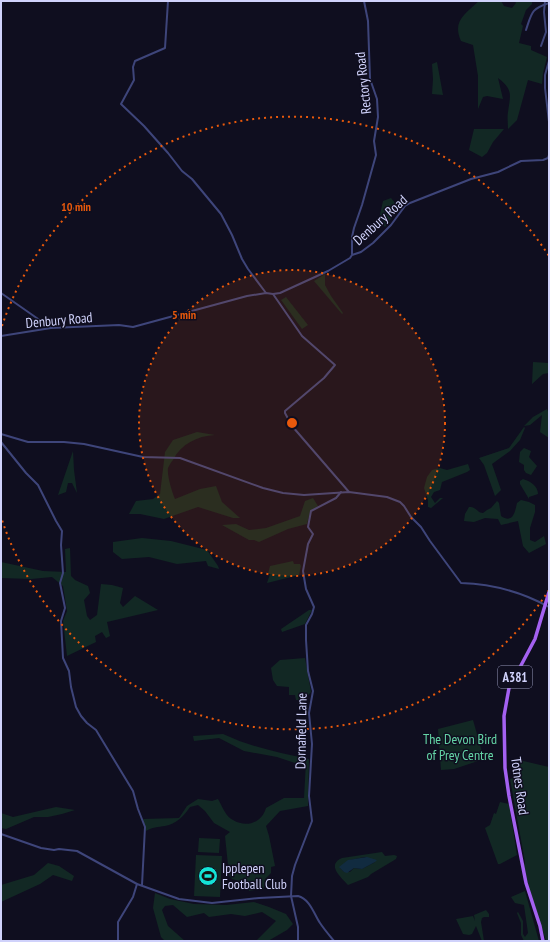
<svg xmlns="http://www.w3.org/2000/svg" width="550" height="942" font-family="'PT Sans Narrow',sans-serif">
<style>
.green{fill:#122824;fill-rule:evenodd}
.water{fill:#112b40}
.lines{fill:none;stroke-linecap:round;stroke-linejoin:round}
.street{stroke:#3e457a;stroke-width:2}
.primary{stroke:#a461f1;stroke-width:3.5}
.ring{fill:none;stroke:#e8590c;stroke-width:2;stroke-dasharray:2 4}
.labels{text-anchor:middle;stroke-width:3;stroke-linejoin:round;paint-order:stroke}
.shield{fill:#0f0e1f;stroke:#9697b9;stroke-width:1}
.shield-label{font-size:13px;font-weight:bold;fill:#d0d2fb}
.street-label{font-size:14px;fill:#d0d2fb;stroke:#0f0e1f}
.park-label{font-size:14px;fill:#64d4a6;stroke:#0f0e1f}
.poi-label{font-size:14px;fill:#d0d2fb;stroke:#0f0e1f;text-anchor:start}
.centre{fill:#e8590c;stroke:#0f0e1f;stroke-width:2}
.ring-label{font-size:12px;text-anchor:middle;font-weight:bold;fill:#e8590c;stroke:#0f0e1f;stroke-width:3;stroke-linejoin:round;paint-order:stroke}
</style>
<rect width="100%" height="100%" fill="#0f0e1f"/>
<g class="green">
<path d="M479,1H501L504,6L512,8L516,3L515,1H532V4L526,10L521,24L523,26L519,43L531,46V50L547,57L543,73L542,84L528,80L517,120L508,129C508,123 507,118 508,112C510,96 514,90 498,78L503,99L487,96L483,97L478,109V76L473,45L461,41C452,21 465,14 479,1Z"/>
<polygon points="437,62 443,95 432,94 433,79 432,64"/>
<polygon points="474,129 504,129 493,142 487,153 482,157 469,150"/>
<polygon points="391,198 395,203 402,201 402,204 385,227 379,219 383,201"/>
<polygon points="325,274 325,285 331,296 343,313 342,314 314,281"/>
<polygon points="286,297 308,325 302,329 281,300"/>
<polygon points="533,362 549,363 549,373 543,374 532,384"/>
<polygon points="547,409 549,414 549,438 540,432 542,415 530,425 524,426 533,417"/>
<polygon points="524,427 525,428 520,440 510,451 492,464 501,490 495,496 484,465 479,458 509,448"/>
<path d="M197,432L215,435C197,436 181,444 173,460C171,462 169,466 168,468C167,476 172,492 175,499L200,489L216,486L222,502L240,518H233L198,507L164,519L140,514H129L136,501L153,499L160,494L165,452L173,440Z"/>
<polygon points="524,448 531,451 529,457 537,466 531,475 526,473 524,470 524,465 519,462 520,452"/>
<polygon points="73,451 74,470 77,493 72,483 68,483 66,492 58,495"/>
<polygon points="468,464 470,470 467,472 442,482 440,490 434,492 431,497 435,503 440,498 443,498 431,508 428,507 428,500 424,488 427,477 432,470 440,468 447,470"/>
<path d="M523,479C530,481 538,486 538,494L529,497V499L520,484V481Z"/>
<polygon points="313,498 318,506 310,512 307,524 288,529 259,542 254,540 249,540 222,525 236,524 249,530 266,528 300,516 305,501"/>
<path d="M521,500L529,502L535,505V512L530,528V540L535,542L544,536L546,544L529,553L523,546L518,521L501,525L498,519L485,518L474,522L464,521L465,514L469,507C476,506 477,513 483,513L487,510L491,508L497,501L499,503L501,516C513,524 515,512 517,503Z"/>
<polygon points="142,538 171,541 207,550 218,566 219,569 208,566 206,561 177,564 149,557 122,559 113,552 113,542"/>
<polygon points="70,548 71,576 75,580 88,586 90,593 84,600 87,616 90,620 97,615 101,584 112,585 123,588 120,603 123,607 135,596 158,610 107,622 110,636 106,638 102,632 95,636 96,642 67,656 63,621 67,611 63,586 52,577 31,579 1,578 1,562 43,571 66,572 65,549"/>
<polygon points="293,561 294,564 300,564 301,566 299,575 267,583 270,574 268,574 270,566"/>
<polygon points="309,610 312,610 305,624 282,632 281,629"/>
<polygon points="305,658 311,692 304,700 296,700 295,695 289,695 289,687 277,686 273,680 271,668 280,660"/>
<polygon points="473,720 484,759 454,769 441,770 438,729"/>
<path d="M223,734C251,747 279,753 309,759L308,806L280,811L266,826L269,836L275,866L271,867V873L265,879L264,889L249,891L247,883L232,879L229,875L225,836L230,832L214,823L205,811L198,805L190,807C184,816 176,824 165,826C158,827 152,827 146,831L143,819L179,818L187,806L198,799L212,801L218,799C222,806 226,817 233,820C246,828 262,823 266,808L284,798H304L306,762L295,763L277,757L244,751L219,738L194,741L193,736Z"/>
<polygon points="519,760 549,767 549,941 546,941 528,884 524,865 525,862 510,779 517,777"/>
<polygon points="500,802 509,804 517,855 500,864 498,864 485,828 490,825 494,813 496,814"/>
<polygon points="56,807 75,810 62,814 48,817 34,817 6,829 1,828 1,813 13,817"/>
<polygon points="199,838 220,839 219,853 198,852"/>
<path d="M382,852L385,856L394,855L397,856L396,859L371,874L368,877L348,885C341,877 326,865 342,858ZM365,857L375,862L362,869L354,868L350,872H344L340,868L350,860Z"/>
<polygon points="196,855 222,856 220,897 194,896"/>
<polygon points="48,863 59,866 74,876 72,881 53,875 40,884 1,902 1,885 34,875"/>
<polygon points="525,891 539,941 524,941 521,935 521,923 517,913 518,912 523,921 523,934 525,937 528,933 524,905 515,903 511,897"/>
<polygon points="155,893 170,899 194,904 226,905 254,902 269,907 286,914 293,924 287,930 268,941 256,941 276,921 262,912 245,916 231,914 209,917 204,913 187,917 173,905 165,906 162,910 168,926 185,941 165,941 161,937 153,908"/>
<polygon points="486,910 489,914 489,917 484,917 482,918 481,922 484,941 482,941 476,926 472,934 469,935 463,934 456,919 473,916 475,921 474,915"/>
</g>
<polygon class="water" points="367,857 377,860 375,862 362,869 354,868 347,873 344,872 339,867 348,860"/>
<g class="lines">
<g class="street">
<polyline points="168,1 165,48 135,61 133,67 134,80 121,104 144,126 168,153 182,171 192,179 221,214 232,235 242,259 248,269 266,293"/>
<path d="M526,30C532,12 531,9 549,3"/>
<polyline points="541,46 546,32 544,12 545,1"/>
<polyline points="549,61 545,75 545,88 549,122"/>
<polyline points="352,254 352,237 354,228 362,205 376,155 374,141 378,117 377,99 370,79 368,21 364,1"/>
<polyline points="1,293 51,328"/>
<polyline points="273,294 302,336 335,365 324,378 285,411 285,413 292,426 349,492"/>
<polyline points="1,336 51,328 119,325 133,327 247,296 266,293 273,294 280,293 328,271 350,258 352,255 361,252 373,243 391,225 405,206 410,203 471,179 498,172 521,161 543,160 548,158 549,155"/>
<path d="M1,434L28,442H64L84,444L143,457L180,458L263,488L283,493L304,495L349,492L387,497L400,502L404,506L411,517L421,527L430,541L461,583C492,584 522,592 549,607"/>
<polyline points="1,442 26,473 38,485 56,521 62,531 61,545 63,573 60,583 65,608 61,621 63,658 69,671 71,687 76,707 81,716 87,723 96,730 133,791 138,809 145,827 142,885"/>
<path d="M1,834L41,848L54,850L59,849L77,851L137,884L179,899L212,903L259,898L298,896C310,899 314,914 320,923C324,929 329,935 334,941"/>
<polyline points="118,941 118,922 133,897 137,884"/>
<polyline points="298,941 298,927 291,896 292,876 295,865 312,821 309,796 312,744 309,713 313,691 308,671 306,640 306,625 312,614 314,607 306,589 303,571 308,544 313,534 308,527 311,511 336,498 341,492"/>
</g>
<polyline class="primary" points="543,941 540,926 526,883 509,796 505,768 504,716 509,688 535,639 549,592"/>
</g>
<circle cx="292" cy="423" r="153" fill="#e8590c" fill-opacity=".12"/>
<g class="ring">
<circle cx="292" cy="423" r="153"/>
<path d="M549 590A306 306 0 0 1 2 520M2 326A306 306 0 0 1 549 256"/>
</g>
<defs>
<g id="stadium-disc" transform="scale(1)"><circle r="9.5" fill="#14e3d6" stroke="#0f0e1f"/><path d="M0-5a6.5 5 0 1 0 0 10a6.5 5 0 1 0 0-10ZM-3.5-1.8h7v3.6h-7Z" fill="#111"/></g>
</defs>
<g fill-rule="evenodd">
<use href="#stadium-disc" x="208" y="876"/>
</g>
<g class="labels">
<rect class="shield" x="498" y="666" width="34" height="22" rx="3"/>
<g class="shield-label">
<text x="515" y="682">A381</text>
</g>
<g class="street-label">
<text transform="translate(363 83) rotate(-96)" y="5">Rectory Road</text>
<text transform="translate(380 220) rotate(-42)" y="5">Denbury Road</text>
<text transform="translate(59 320) rotate(-5)" y="5">Denbury Road</text>
<text transform="translate(301 731) rotate(-89)" y="5">Dornafield Lane</text>
<text transform="translate(520 786) rotate(82)" y="5">Totnes Road</text>
</g>
<g class="park-label">
<text x="460" y="744">The Devon Bird<tspan x="460" dy="16">of Prey Centre</tspan></text>
</g>
<g class="poi-label">
<text x="222" y="873">Ipplepen<tspan x="222" dy="16">Football Club</tspan></text>
</g>
</g>
<circle cx="292" cy="423" r="6" class="centre"/>
<g class="ring-label">
<text x="76" y="211">10 min</text>
<text x="184" y="319">5 min</text>
</g>
<rect width="550" height="942" fill="none" stroke="#d0d2fb" stroke-width="4"/>
</svg>
